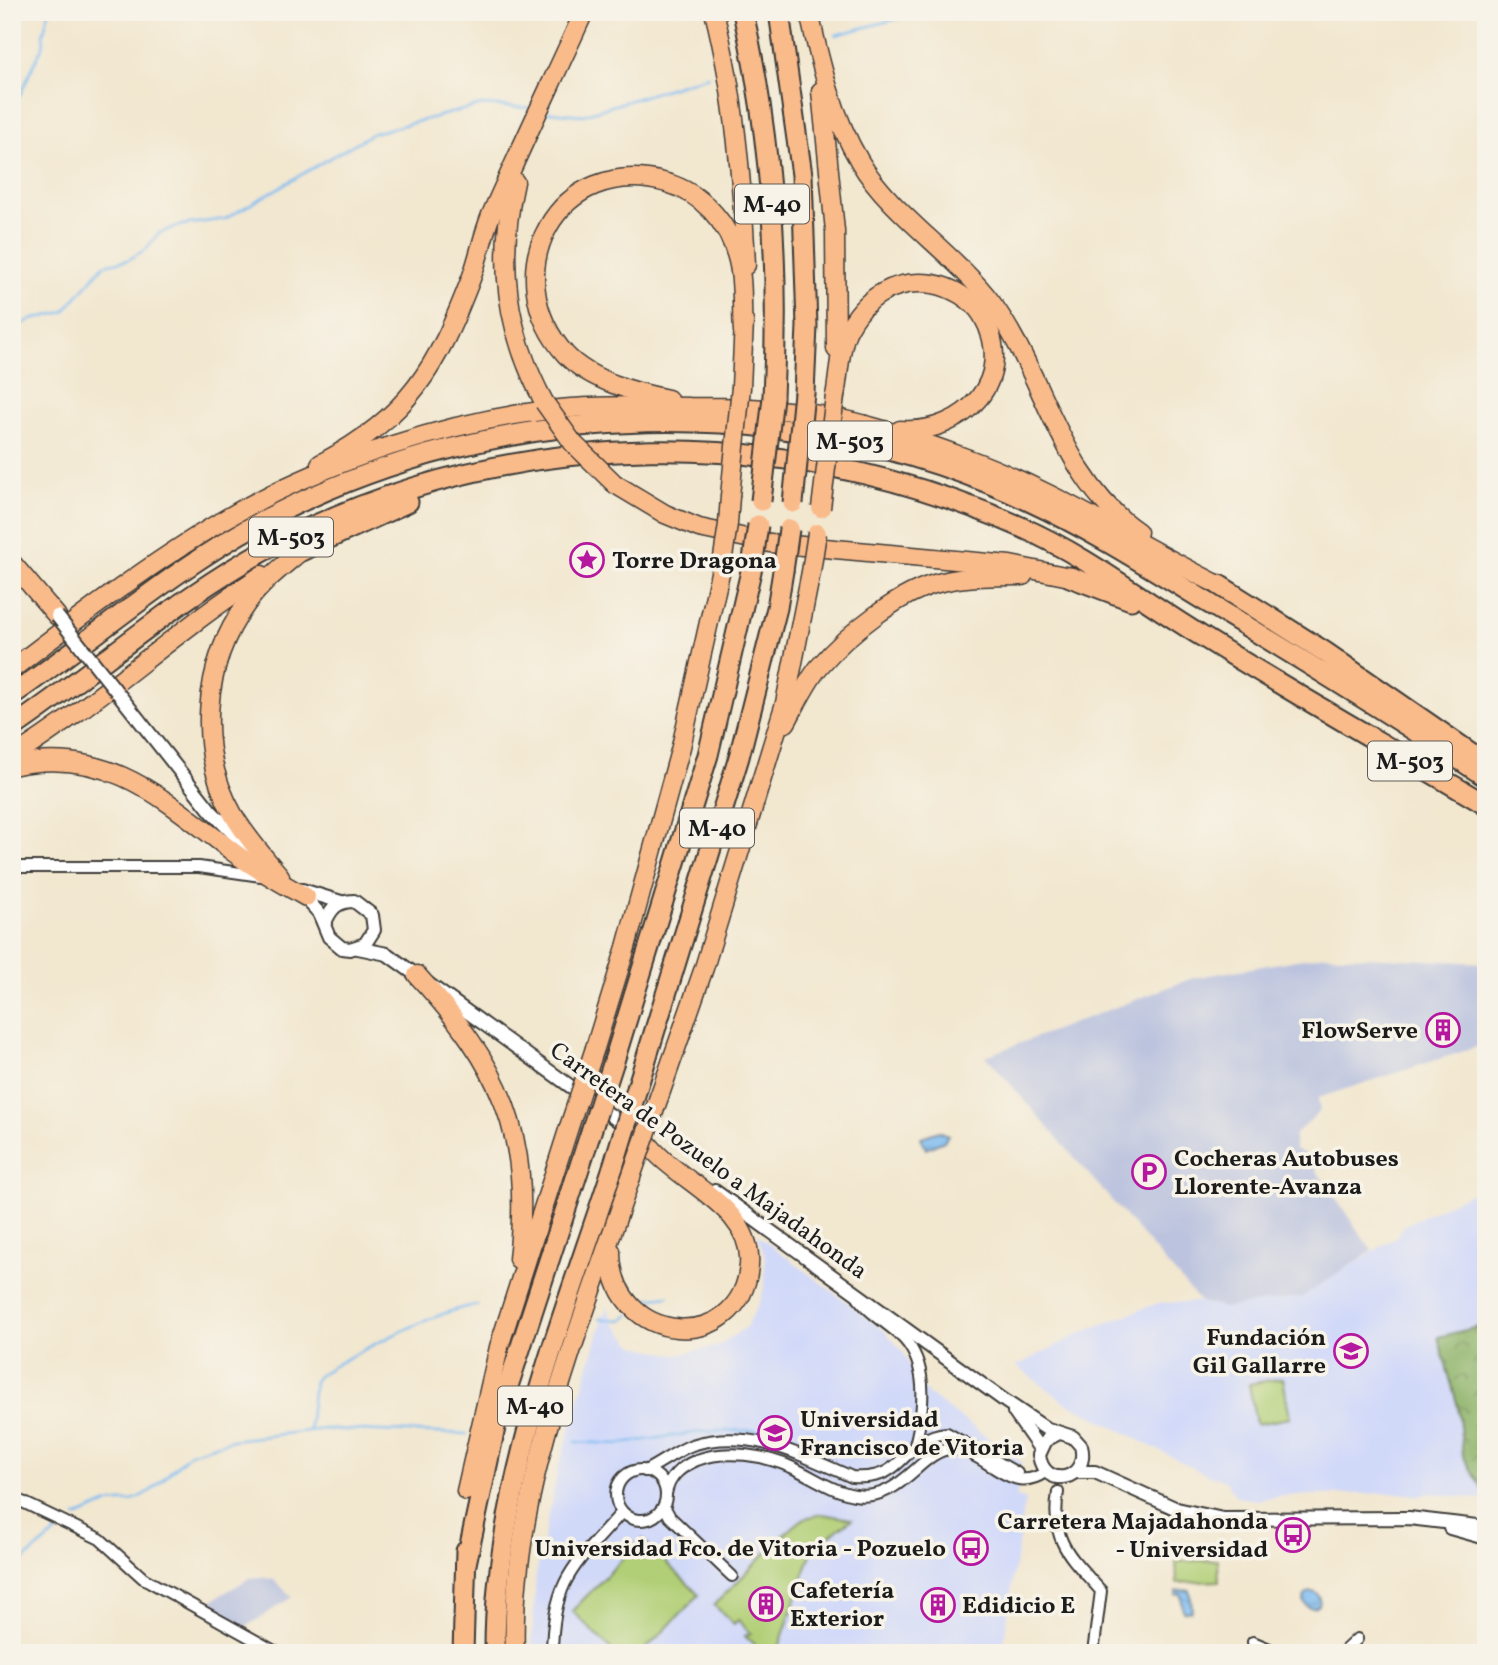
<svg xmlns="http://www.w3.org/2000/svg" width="1498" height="1665" font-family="Vollkorn,serif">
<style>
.built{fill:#d1d9f9}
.industrial{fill:#bbc3de}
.green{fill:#b1cf76;stroke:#667649;stroke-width:2}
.forest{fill:url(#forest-crowns);stroke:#546742;stroke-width:2}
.water{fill:url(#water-waves);stroke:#4c6c86;stroke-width:2}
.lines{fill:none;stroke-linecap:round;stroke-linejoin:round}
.stream{stroke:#7dbbf1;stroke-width:2.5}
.minor-casing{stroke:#3c3a37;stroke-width:14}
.tertiary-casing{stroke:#3c3a37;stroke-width:16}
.trunk-casing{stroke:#3c3a37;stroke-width:21}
.motorway-casing{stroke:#3c3a37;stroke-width:23}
.minor{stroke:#fff;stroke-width:10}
.tertiary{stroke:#fff;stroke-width:12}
.trunk{stroke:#fabb8b;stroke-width:18}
.motorway{stroke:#fabb8b;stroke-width:19}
.tertiary-bridge-casing{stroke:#3c3a37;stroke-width:16;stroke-linecap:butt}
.trunk-bridge-casing{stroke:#3c3a37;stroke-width:21;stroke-linecap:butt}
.motorway-bridge-casing{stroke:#3c3a37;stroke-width:23;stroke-linecap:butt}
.tertiary-bridge{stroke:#fff;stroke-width:12}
.trunk-bridge{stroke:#fabb8b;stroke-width:18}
.motorway-bridge{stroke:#fabb8b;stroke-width:19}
.labels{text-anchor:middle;stroke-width:7;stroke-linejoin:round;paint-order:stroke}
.shield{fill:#f7f3e8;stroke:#5e5c59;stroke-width:2}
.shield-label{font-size:23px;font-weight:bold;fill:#1c1c1c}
.poi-label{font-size:24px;font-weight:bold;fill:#1c1c1c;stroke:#f7f3e8;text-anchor:start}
.street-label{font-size:24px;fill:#1c1c1c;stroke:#f7f3e8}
</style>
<defs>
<pattern id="forest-crowns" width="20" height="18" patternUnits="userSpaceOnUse" patternTransform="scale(1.75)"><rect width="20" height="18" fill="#8cb267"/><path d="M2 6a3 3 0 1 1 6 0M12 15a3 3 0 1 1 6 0" fill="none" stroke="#729054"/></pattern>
<pattern id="water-waves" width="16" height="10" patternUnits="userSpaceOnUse" patternTransform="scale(1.75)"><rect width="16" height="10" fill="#7dbbf1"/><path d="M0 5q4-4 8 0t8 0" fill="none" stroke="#6ba0ce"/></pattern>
</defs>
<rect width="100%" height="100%" fill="#f7f3e8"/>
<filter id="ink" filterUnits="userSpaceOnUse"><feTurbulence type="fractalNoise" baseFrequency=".0143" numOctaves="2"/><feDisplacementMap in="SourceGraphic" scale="14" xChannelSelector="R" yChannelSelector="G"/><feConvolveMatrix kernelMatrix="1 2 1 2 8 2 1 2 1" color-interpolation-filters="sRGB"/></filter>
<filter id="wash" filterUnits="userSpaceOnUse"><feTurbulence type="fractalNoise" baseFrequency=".00686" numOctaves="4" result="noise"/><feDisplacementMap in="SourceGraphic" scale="28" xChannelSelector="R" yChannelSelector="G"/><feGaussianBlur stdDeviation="1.57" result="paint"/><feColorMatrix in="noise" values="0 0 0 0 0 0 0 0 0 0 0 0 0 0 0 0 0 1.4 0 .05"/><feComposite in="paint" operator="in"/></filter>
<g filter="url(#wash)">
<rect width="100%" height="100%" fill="#f2e7cf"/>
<g class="built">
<polygon points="1477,1190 1486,1209 1486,1500 1429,1493 1421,1496 1398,1493 1282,1496 1258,1500 1236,1497 1227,1482 1197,1470 1065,1402 1016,1366 1083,1332 1158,1303 1198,1302 1224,1308 1301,1297 1396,1237 1405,1225"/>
<polygon points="756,1234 885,1331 903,1352 914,1376 929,1395 1023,1463 1018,1469 1019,1487 1016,1496 1025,1500 1002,1653 531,1653 536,1575 558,1469 607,1305 614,1323 635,1346 677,1355 718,1346 746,1327 761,1299 765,1283 765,1255"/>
</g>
<g class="industrial">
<polygon points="1325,955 1486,963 1486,1044 1318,1098 1320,1111 1295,1134 1295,1149 1305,1154 1372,1251 1302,1297 1224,1308 1200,1302 986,1056 1193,978"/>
<polygon points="261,1577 274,1580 292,1597 243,1629 204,1605 250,1578"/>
</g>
<g class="green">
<polygon points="1283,1378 1290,1418 1256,1424 1249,1384"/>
<polygon points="822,1514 852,1519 813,1548 777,1653 763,1653 745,1636 751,1633 738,1620 734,1624 714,1605 793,1526 805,1518"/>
<polygon points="642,1539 699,1595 642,1653 615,1653 572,1611"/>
<polygon points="1218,1560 1219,1581 1177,1583 1176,1562"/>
</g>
<polygon class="forest" points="1486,1325 1486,1495 1463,1456 1458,1407 1438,1337"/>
<g class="water">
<polygon points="939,1131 948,1135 944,1141 926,1149 921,1137"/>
<polygon points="1190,1590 1192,1611 1183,1612 1181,1594 1176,1595 1176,1591"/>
<circle cx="1312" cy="1600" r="8"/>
</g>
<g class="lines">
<g class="stream">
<polyline points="836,35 923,12"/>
<polyline points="12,112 44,43 43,35 49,12"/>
<polyline points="549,112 583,115 708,76"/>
<polyline points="12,266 12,297"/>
<polyline points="12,330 30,320 64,312 104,265 128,260 146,249 159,233 182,225 225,219 373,133 482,105 529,108"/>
<polyline points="639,1305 646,1299 669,1296"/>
<polyline points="599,1319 622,1320 629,1315"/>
<path d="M309,1430L314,1381L320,1374C353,1354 441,1308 478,1305"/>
<polyline points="576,1442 619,1444 700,1432 754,1430 821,1451 859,1457"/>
<polyline points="76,1517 109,1503 132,1501 152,1490 190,1453 232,1440 324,1429 467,1434"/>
<polyline points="12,1570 63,1527"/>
</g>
</g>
</g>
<g filter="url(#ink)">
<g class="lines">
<g class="minor-casing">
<g id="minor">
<polyline points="12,867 199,867 261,876"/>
<path d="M859,1299C870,1314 886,1322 900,1335C930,1362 924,1410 915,1445"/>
<circle cx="641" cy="1495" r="25"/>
<path d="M645,1471C661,1463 676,1451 692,1445C751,1427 800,1455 852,1477C908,1482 901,1437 947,1433L1017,1473"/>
<path d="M1058,1492C1050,1542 1070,1556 1101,1591L1093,1653"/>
<path d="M666,1494C669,1476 681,1467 697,1460C726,1449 764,1455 791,1467C812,1476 831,1491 855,1495C902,1503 921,1448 953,1449C987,1451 1010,1497 1045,1472"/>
<polyline points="12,1497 100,1539 143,1578 278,1653"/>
<polyline points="664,1506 670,1517 732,1576"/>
<polyline points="1253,1642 1279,1653"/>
<path d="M552,1653C553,1576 576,1565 622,1512"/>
<polyline points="1342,1653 1357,1639"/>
</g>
</g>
<g class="tertiary-casing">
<g id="tertiary">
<polyline points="117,692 211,811 257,858"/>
<polyline points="302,890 341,902"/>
<path d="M301,893L319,913L329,937L342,948L350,949L365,944L374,930L372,915L354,901C338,901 331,908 325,923"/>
<polyline points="358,948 387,954 649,1143"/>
<path d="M715,1191L1005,1401L1045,1428L1073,1437L1081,1446C1090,1480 1044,1491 1039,1455L1046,1440L1059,1433"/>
<polyline points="1014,1412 1040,1449"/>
<polyline points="1076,1472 1095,1472 1177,1509 1223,1519 1409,1518 1486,1527"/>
<polyline points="1450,1528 1486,1538"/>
</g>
</g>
<g class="trunk-casing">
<g id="trunk">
<path d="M714,12C735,94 742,181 746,265"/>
<path d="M809,12C820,63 833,117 860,162C890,213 954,253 991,302C1045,374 1059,478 1138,532"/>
<polyline points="821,91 835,231 836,349"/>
<path d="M515,182C497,261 506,331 544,402"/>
<polyline points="741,387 744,321"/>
<path d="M835,396C839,376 839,350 847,332C864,298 894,278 933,284C951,287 972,299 982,315C1019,378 964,435 900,430"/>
<path d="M668,399C634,392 591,381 566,355C493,273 558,152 667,183C701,193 728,222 737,257C744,279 741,308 743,331"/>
<path d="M320,464C410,415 436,370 472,276C479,256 483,235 491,215C521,147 553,80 584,12"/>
<polyline points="615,484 665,514 699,528 770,543 1010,565 1070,577"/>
<polyline points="728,524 730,496"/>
<polyline points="12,563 57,616"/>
<path d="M12,669C80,617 149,564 222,521C321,462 456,417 571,408C610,405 650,406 690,407C739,407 792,408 841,419C883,428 926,443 966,458C1056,491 1134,543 1219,585"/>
<path d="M786,723C796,705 806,683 819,667C846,635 900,591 942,582C968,576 996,576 1023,576"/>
<path d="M12,757C100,702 175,631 262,575"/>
<path d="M12,766C106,744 164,799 233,852C256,869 281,883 306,897"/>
<path d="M280,876C264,857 247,838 234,816C196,751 202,664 247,603C262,582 282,567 301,551"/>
<path d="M417,975C501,1066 532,1134 518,1259"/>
<polyline points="595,1048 626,947 681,747 722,564"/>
<polyline points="659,1097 704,968 785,703 811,572"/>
<path d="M611,1251C611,1347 742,1356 749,1265C754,1206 675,1182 646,1141"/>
<polyline points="466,1491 499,1347 569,1127"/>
<path d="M515,1653C509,1496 581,1328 630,1180"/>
</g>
</g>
<g class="motorway-casing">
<g id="motorway">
<path d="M743,12C771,138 780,268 773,397"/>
<polyline points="779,12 802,175 807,326 804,393"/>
<polyline points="301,551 408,502"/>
<polyline points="1070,577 1131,600"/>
<polyline points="1219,585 1325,652 1471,753"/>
<path d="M12,695C98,636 175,567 268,518C501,396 792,389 1029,501C1094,531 1154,570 1215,607C1306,662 1397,718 1486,777"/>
<path d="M12,728C103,666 184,591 282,541C515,424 784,422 1021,527C1087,556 1142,600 1203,637C1296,695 1392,749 1486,805"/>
<polyline points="614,1061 708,755 752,567"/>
<polyline points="639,1082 739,757 777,608 783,571"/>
<polyline points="466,1564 496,1423 586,1147"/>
<polyline points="463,1653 466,1551"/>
<path d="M495,1653C494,1485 562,1324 613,1167"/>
</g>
</g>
<use href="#minor" class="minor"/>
<use href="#tertiary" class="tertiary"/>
<use href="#trunk" class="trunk"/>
<use href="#motorway" class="motorway"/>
<g class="tertiary-bridge-casing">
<polyline id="tertiary-bridge" points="57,616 117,692"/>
</g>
<g class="trunk-bridge-casing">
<g id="trunk-bridge">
<polyline points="544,402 573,443 615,484"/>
<polyline points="730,496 741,387"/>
<polyline points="821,508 835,396"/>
<polyline points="722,564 728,524"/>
<polyline points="811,572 817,533"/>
<polyline points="569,1127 595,1048"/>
<polyline points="630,1180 659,1097"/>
</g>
</g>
<g class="motorway-bridge-casing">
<g id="motorway-bridge">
<polyline points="761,501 773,397"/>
<polyline points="793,503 804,393"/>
<polyline points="752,567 758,525"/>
<polyline points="783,571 789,529"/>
<polyline points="586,1147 614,1061"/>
<polyline points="613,1167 639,1082"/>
</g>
</g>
<use href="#tertiary-bridge" class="tertiary-bridge"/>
<use href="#trunk-bridge" class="trunk-bridge"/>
<use href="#motorway-bridge" class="motorway-bridge"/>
</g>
</g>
<defs>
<g id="sight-ring" transform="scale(1.75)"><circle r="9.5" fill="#f7f3e8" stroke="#b5179e" stroke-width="1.5"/><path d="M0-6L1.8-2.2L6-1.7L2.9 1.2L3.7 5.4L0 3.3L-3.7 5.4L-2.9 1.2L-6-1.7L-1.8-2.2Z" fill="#b5179e"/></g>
<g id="building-ring" transform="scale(1.75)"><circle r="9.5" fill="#f7f3e8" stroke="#b5179e" stroke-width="1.5"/><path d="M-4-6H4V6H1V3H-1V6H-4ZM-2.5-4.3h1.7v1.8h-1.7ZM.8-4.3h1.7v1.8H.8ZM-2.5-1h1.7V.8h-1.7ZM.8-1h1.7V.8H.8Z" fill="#b5179e"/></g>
<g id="parking-ring" transform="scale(1.75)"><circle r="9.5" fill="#f7f3e8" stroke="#b5179e" stroke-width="1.5"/><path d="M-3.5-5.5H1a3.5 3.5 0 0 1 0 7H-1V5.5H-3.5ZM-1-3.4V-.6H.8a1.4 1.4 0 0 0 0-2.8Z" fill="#b5179e"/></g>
<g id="school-ring" transform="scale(1.75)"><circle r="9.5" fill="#f7f3e8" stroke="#b5179e" stroke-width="1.5"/><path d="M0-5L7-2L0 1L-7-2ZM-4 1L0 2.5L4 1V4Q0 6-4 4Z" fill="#b5179e"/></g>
<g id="university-ring" transform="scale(1.75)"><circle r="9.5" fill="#f7f3e8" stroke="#b5179e" stroke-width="1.5"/><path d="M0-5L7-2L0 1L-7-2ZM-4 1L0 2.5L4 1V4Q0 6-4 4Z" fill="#b5179e"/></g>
<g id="bus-ring" transform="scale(1.75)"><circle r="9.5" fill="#f7f3e8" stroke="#b5179e" stroke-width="1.5"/><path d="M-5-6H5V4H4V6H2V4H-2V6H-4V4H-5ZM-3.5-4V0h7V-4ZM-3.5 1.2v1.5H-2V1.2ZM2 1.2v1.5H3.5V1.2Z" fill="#b5179e"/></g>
</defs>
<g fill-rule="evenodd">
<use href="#sight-ring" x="587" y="560"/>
<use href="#building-ring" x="1443" y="1030"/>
<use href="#parking-ring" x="1149" y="1172"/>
<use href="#school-ring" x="1351" y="1351"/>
<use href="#university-ring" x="775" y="1433"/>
<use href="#bus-ring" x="1293" y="1535"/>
<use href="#bus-ring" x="971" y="1548"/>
<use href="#building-ring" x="766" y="1604"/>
<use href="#building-ring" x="938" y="1605"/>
</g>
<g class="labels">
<g class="shield">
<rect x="735" y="184.5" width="74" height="39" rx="5"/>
<rect x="808" y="421.5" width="84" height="39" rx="5"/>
<rect x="249" y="517.5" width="84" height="39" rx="5"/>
<rect x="1368" y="741.5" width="84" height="39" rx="5"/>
<rect x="680" y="808.5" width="74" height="39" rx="5"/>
<rect x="498" y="1386.5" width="74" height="39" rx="5"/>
</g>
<g class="shield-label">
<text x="772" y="212">M-40</text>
<text x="850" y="449">M-503</text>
<text x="291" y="545">M-503</text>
<text x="1410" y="769">M-503</text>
<text x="717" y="836">M-40</text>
<text x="535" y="1414">M-40</text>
</g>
<g class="poi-label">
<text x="612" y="568">Torre Dragona</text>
<text x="1418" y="1038" text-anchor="end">FlowServe</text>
<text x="1174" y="1166">Cocheras Autobuses<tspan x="1174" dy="28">Llorente-Avanza</tspan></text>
<text x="1326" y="1345" text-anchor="end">Fundación<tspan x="1326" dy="28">Gil Gallarre</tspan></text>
<text x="800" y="1427">Universidad<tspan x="800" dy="28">Francisco de Vitoria</tspan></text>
<text x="1268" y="1529" text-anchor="end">Carretera Majadahonda<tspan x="1268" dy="28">- Universidad</tspan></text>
<text x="946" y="1556" text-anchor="end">Universidad Fco. de Vitoria - Pozuelo</text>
<text x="790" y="1598">Cafetería<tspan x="790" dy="28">Exterior</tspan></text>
<text x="962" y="1613">Edidicio E</text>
</g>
<g class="street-label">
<text transform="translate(709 1160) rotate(36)" y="8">Carretera de Pozuelo a Majadahonda</text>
</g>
</g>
<rect width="1498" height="1665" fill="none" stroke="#f7f3e8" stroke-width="42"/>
</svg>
